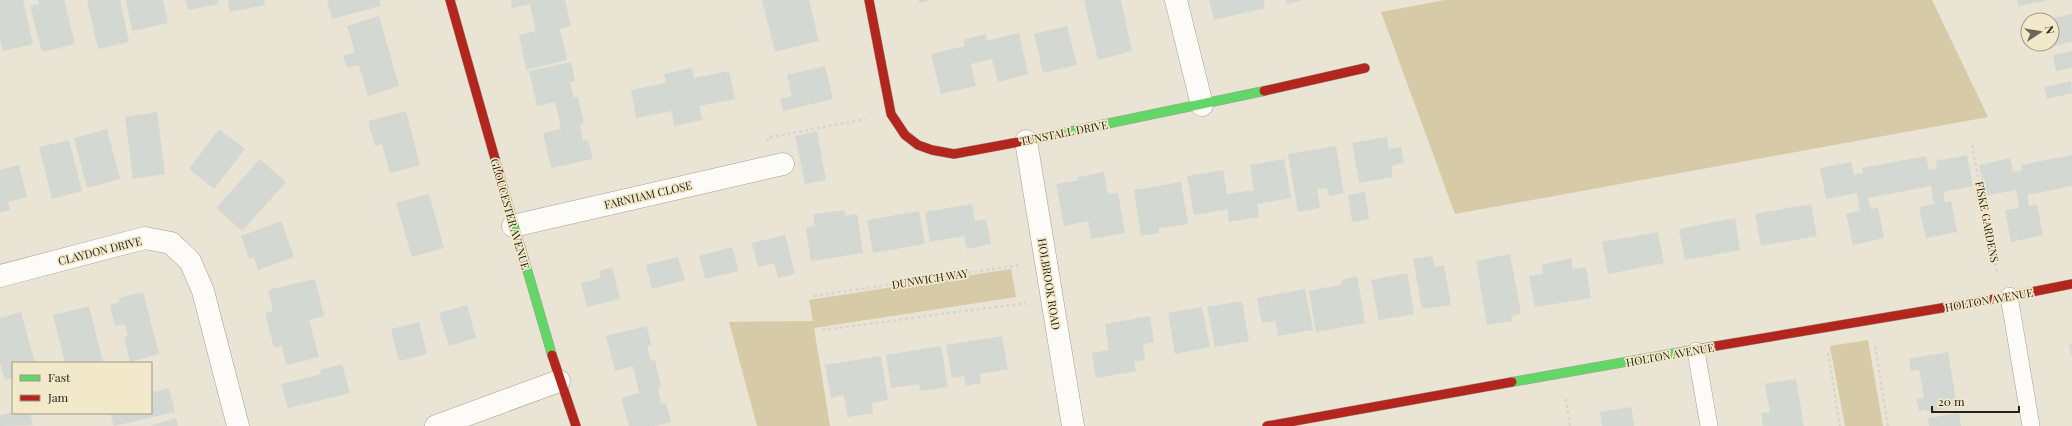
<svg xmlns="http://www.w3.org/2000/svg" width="2072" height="426" font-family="'Playfair Display',serif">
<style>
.green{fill:#d7caa6}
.building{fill:#d4d8d3}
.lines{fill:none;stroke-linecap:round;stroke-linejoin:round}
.lane-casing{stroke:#a49f93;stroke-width:18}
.street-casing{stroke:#a49f93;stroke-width:23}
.fast-casing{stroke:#a49f93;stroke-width:10}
.jam-casing{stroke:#a49f93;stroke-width:10}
.path{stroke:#d6d5d0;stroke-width:2.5;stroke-dasharray:3 3;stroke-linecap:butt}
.lane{stroke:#fcfbf8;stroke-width:17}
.street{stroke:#fcfbf8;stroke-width:22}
.fast{stroke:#63d668;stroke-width:9}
.jam{stroke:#b3261e;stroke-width:9}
.labels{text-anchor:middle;stroke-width:3.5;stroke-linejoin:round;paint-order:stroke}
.street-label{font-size:11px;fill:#262217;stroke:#f2e8ca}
</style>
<rect width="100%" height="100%" fill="#e9e4d3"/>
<g class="green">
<polygon points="1445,0 1932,0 1988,117 1455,214 1381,12"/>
<polygon points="1011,269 1016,297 814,328 830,426 757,426 729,322 813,321 809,300"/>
<polygon points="1868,340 1883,426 1845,426 1830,346"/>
</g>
<g class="building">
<polygon points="0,0 23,0 33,44 3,51 0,40"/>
<polygon points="38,0 64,0 75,44 42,52 30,6 39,4"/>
<polygon points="87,0 120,0 129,42 98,49"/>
<polygon points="126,0 163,0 168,23 132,31"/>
<polygon points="185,0 218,0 219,4 188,10"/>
<polygon points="228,0 264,0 265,5 230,12"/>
<polygon points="327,0 379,0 381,6 332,19"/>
<polygon points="511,0 565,0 571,26 560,29 567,60 526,70 519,35 536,31 530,4 512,8"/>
<polygon points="762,0 809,0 819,41 775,52"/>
<polygon points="919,0 929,0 929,1 919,3"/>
<polygon points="1084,0 1121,0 1132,51 1098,60"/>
<polygon points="1209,0 1263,0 1265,8 1214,20"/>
<polygon points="1286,0 1301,0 1301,1 1287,4"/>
<polygon points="2017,0 2046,0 2046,1 2018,6"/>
<polygon points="2072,14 2072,42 2052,46 2052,20 2048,19"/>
<polygon points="379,16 399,86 368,96 359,65 347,68 343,56 355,52 347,26"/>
<polygon points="1067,26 1077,65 1043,73 1034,34"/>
<polygon points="1019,33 1028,74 998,82 992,59 971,64 976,86 941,94 931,54 965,46 963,40 974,37 986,34 987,41"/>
<polygon points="2072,51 2072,68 2056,71 2053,55"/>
<polygon points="571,62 575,81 570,82 574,98 578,97 584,124 580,125 583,141 588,140 593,159 551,168 543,133 561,129 555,102 537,106 529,71"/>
<polygon points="825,66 833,99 783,111 780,99 792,96 787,75"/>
<polygon points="692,68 694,78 729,71 735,99 699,106 702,120 674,126 672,111 636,118 631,90 666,83 664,74"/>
<polygon points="2071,81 2072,93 2047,99 2044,87"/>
<polygon points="406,111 420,165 390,173 382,144 375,146 368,121"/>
<polygon points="157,112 165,174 133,179 125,117"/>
<polygon points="107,129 120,179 87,188 74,138"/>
<polygon points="219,129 245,149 214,189 189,169"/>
<polygon points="817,131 826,180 805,184 795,136"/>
<polygon points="1387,137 1389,149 1401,147 1404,163 1391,166 1393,177 1359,183 1352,143"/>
<polygon points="69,140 82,191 52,199 39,147"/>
<polygon points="1336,146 1344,193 1329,196 1327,188 1317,189 1320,208 1298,212 1288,154"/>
<polygon points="1967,155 1973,186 1943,192 1945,202 1951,201 1957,232 1926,238 1919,207 1934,204 1931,186 1868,198 1871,209 1878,207 1884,238 1853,245 1846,214 1860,211 1857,193 1826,199 1820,168 1851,162 1854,175 1863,173 1862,168 1926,156 1929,170 1937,168 1936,161"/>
<polygon points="2072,155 2072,186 2027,195 2029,206 2037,204 2043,235 2011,242 2005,210 2019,208 2016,190 1985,196 1979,165 2010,158 2013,172 2022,170 2021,165"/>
<polygon points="260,159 286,182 242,231 216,208"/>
<polygon points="1284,159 1291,198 1257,204 1259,217 1229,222 1227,209 1194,215 1187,176 1223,170 1227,194 1254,190 1250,165"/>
<polygon points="19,165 27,197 8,202 10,210 0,212 0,170"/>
<polygon points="1104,172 1108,194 1118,193 1125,233 1091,239 1088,221 1064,226 1056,184 1079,180 1078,177"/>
<polygon points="1181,182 1188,224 1159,228 1159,233 1141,236 1134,190"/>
<polygon points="1365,192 1369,219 1352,222 1348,195"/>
<polygon points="429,194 444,248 412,257 396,203"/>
<polygon points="972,204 975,221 986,219 991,244 967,249 964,236 930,242 925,212"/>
<polygon points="1811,204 1817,236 1761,246 1755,214"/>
<polygon points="845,210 845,216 857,214 863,253 811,261 806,228 815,226 813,214"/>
<polygon points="919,211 925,244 873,253 867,220"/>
<polygon points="1735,218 1740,250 1685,260 1679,229"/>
<polygon points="281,221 294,257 258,270 254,257 249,259 241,236"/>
<polygon points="1658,232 1664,263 1608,274 1602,242"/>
<polygon points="785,235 795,274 778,278 774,263 758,267 752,243"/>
<polygon points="732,247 739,271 705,279 699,256"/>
<polygon points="1510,254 1521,314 1511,316 1512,321 1487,325 1476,261"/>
<polygon points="1432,256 1435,267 1444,265 1451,305 1422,309 1413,259"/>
<polygon points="678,257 685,280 652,289 646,265"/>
<polygon points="1571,258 1573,269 1586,267 1591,298 1535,307 1529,276 1543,274 1542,265"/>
<polygon points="612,267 620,299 587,307 581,283 601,278 599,271"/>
<polygon points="1407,273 1414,314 1379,320 1371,280"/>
<polygon points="1357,276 1365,323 1316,332 1309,291 1341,285 1341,280"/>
<polygon points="315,279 324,316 309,320 319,357 286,365 282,346 274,348 265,313 273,311 268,290"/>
<polygon points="1305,289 1313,330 1278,336 1275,321 1262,323 1257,298"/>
<polygon points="143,292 159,354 130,362 124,337 128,336 125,324 115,326 110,305 120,302 119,298"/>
<polygon points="1242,301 1249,341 1215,347 1207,307"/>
<polygon points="467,305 476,338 449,346 439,313"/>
<polygon points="89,306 103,363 65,363 53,315"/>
<polygon points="1202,307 1210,347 1175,354 1168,313"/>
<polygon points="21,312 35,363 13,363 13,378 5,380 0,363 0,318"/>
<polygon points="1150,316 1154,342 1143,344 1145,360 1134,362 1136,371 1096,378 1092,353 1109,350 1105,324"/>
<polygon points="419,322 427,354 399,361 391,329"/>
<polygon points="647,326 651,345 647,346 651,361 655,360 661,387 658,388 661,404 666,403 671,422 654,426 629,426 621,398 639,393 633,366 615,371 606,336"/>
<polygon points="1002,336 1008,369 980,374 981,383 966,386 964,376 952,378 946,345"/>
<polygon points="2072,344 2072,355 2071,355 2069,345"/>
<polygon points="941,346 948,387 920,391 919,384 891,388 886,355"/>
<polygon points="1948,352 1957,406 1926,412 1926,410 1919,411 1916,399 1924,398 1919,370 1911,371 1909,359"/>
<polygon points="881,356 888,400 872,403 873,413 848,417 844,395 831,398 825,365"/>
<polygon points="342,364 350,393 288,408 281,384 321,374 320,370"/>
<polygon points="1796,379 1804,426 1763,426 1761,413 1770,412 1765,384"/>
<polygon points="151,384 154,392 169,388 175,412 114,426 110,413 151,413"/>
<polygon points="1631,407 1634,426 1602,426 1600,412"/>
<polygon points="13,412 30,413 33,425 0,426 0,415"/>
<polygon points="1959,413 1961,426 1929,426 1928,418"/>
<polygon points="176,418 178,426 150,426"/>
</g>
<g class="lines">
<g class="lane-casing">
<g id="lane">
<polyline points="2009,296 2031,426"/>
<polyline points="1696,351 1709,426"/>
</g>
</g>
<g class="street-casing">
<g id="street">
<polyline points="1176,0 1202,105"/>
<polyline points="1026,141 1073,426"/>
<polyline points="513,226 783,164"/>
<polyline points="0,276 145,238 171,243 190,261 203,291 238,426"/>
<polyline points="436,426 559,381"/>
</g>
</g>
<g class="fast-casing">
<g id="fast">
<polyline points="1029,140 1264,91"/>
<polyline points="503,187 552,355"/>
<polyline points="1512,382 1704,348"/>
</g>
</g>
<g class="jam-casing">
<g id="jam">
<polyline points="450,0 503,187"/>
<polyline points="869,0 891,114 905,135 918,145 932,150 954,154 1029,140"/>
<polyline points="1264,91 1365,68"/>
<polyline points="1704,348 2001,298 2072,284"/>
<polyline points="552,355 576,426"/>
<polyline points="1267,426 1512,382"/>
</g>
</g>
<g class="path">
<polyline points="768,141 767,138 865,119"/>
<polyline points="1972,145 1997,272"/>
<polyline points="814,296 1020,265"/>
<polyline points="822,330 1026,303"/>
<polyline points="1875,346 1888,426"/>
<polyline points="1828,353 1840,426"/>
<polyline points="1566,399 1570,426"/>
</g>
<use href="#lane" class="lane"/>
<use href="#street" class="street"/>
<use href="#fast" class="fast"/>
<use href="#jam" class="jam"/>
</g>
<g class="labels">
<g class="street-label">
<text transform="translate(1064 133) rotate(-11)" y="4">TUNSTALL DRIVE</text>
<text transform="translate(648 195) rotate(-13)" y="4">FARNHAM CLOSE</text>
<text transform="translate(510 214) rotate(74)" y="4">GLOUCESTER AVENUE</text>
<text transform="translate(1987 222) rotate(79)" y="4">FISKE GARDENS</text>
<text transform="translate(100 251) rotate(-14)" y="4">CLAYDON DRIVE</text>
<text transform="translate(930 279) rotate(-9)" y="4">DUNWICH WAY</text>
<text transform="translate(1049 284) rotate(81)" y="4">HOLBROOK ROAD</text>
<text transform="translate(1989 300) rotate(-10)" y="4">HOLTON AVENUE</text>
<text transform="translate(1670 355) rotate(-10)" y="4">HOLTON AVENUE</text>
</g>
</g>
<rect x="12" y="362" width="140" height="52" fill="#f2e8ca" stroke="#a09982"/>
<rect x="20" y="375" width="20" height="6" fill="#63d668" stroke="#a09982"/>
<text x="48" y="382" font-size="12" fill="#262217">Fast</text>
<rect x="20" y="395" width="20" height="6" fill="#b3261e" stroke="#a09982"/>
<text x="48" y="402" font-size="12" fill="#262217">Jam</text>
<g transform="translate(2040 32) rotate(78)"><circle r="19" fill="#f2e8ca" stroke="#a09982"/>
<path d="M0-3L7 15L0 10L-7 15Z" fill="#6a6659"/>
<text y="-6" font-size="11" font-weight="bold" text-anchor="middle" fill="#262217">N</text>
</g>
<path d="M1932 406v6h87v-6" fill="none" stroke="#262217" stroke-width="2"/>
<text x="1938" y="406" font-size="12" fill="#262217" stroke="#f2e8ca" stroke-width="3" paint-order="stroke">20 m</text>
</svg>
